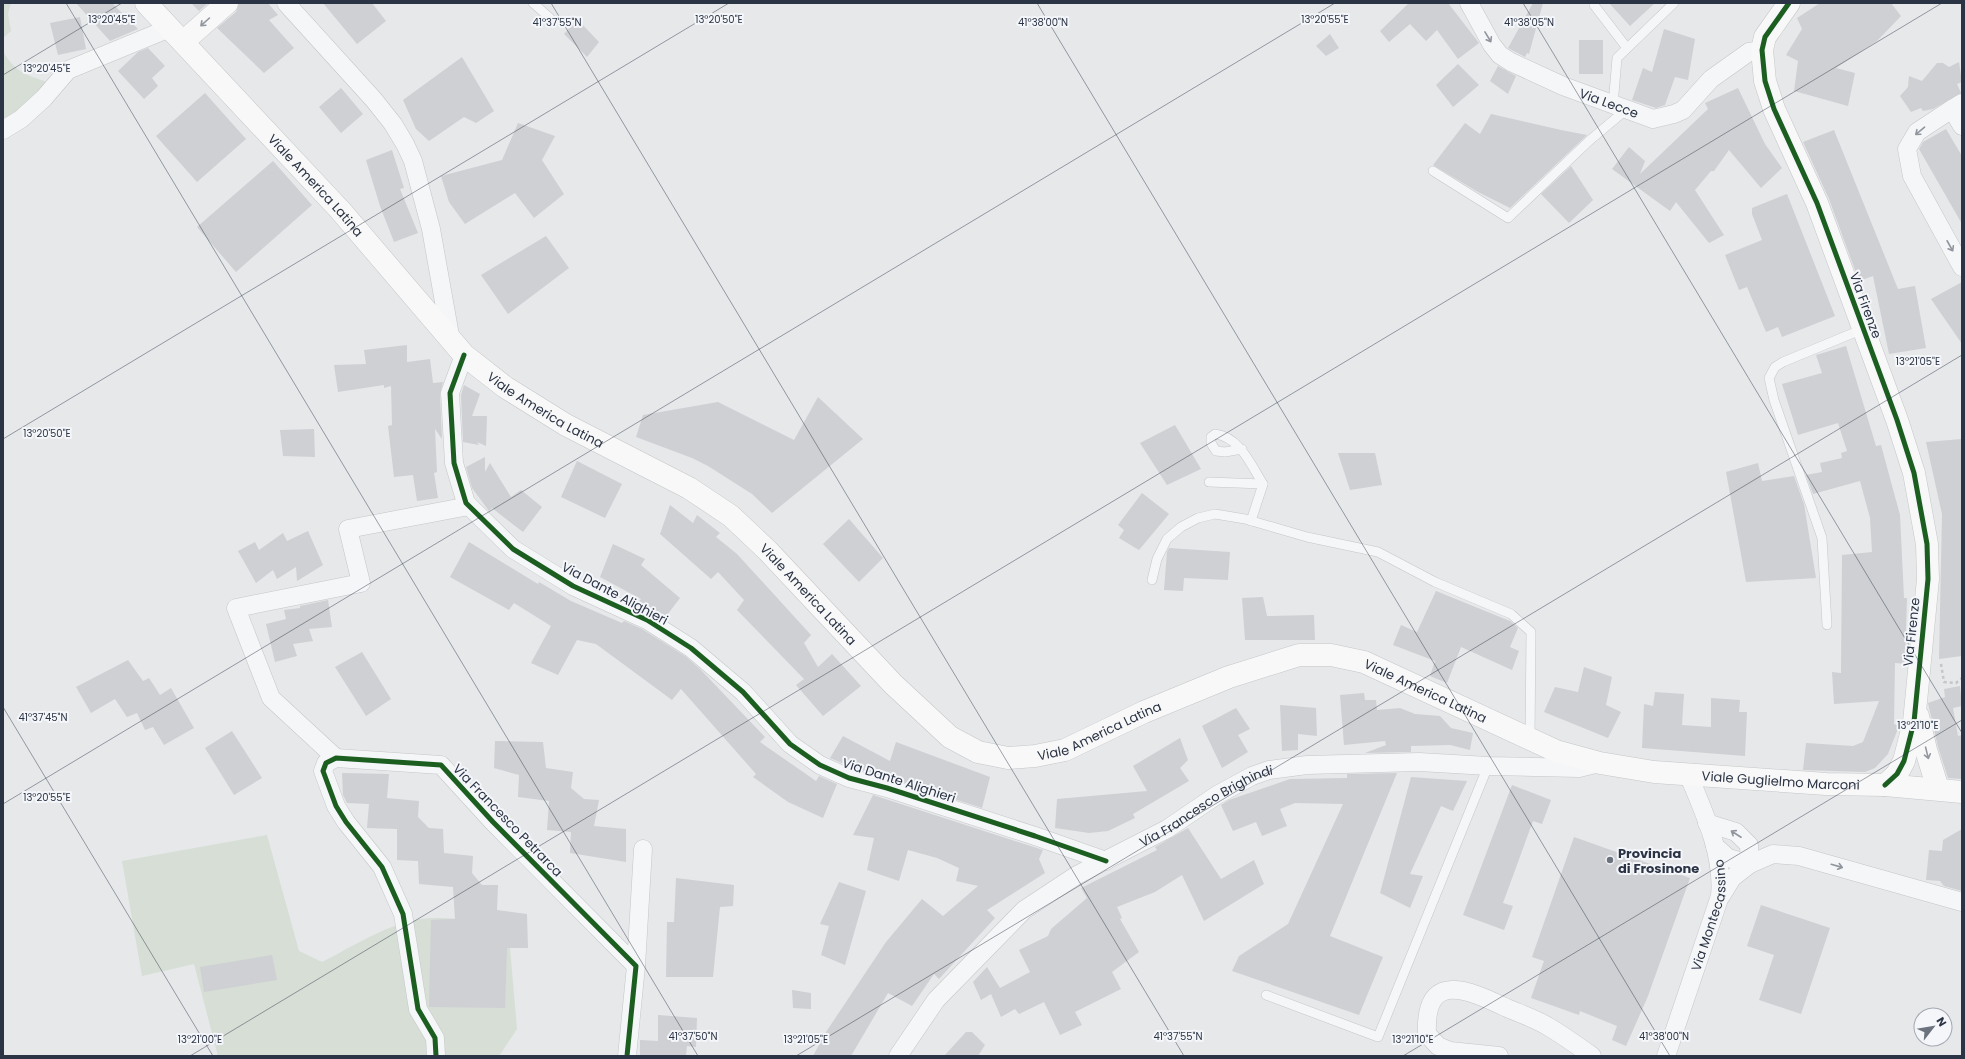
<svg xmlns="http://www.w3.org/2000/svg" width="1965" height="1059" font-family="Poppins,sans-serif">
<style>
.green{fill:#d6ded6}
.building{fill:#ced0d3}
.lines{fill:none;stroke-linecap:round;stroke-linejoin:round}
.lane-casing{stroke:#c4c6c8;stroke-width:10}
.street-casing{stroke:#c4c6c8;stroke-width:19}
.secondary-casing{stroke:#c4c6c8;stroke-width:23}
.path{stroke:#c5c6ca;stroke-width:2.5;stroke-dasharray:3 3;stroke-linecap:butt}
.lane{stroke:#f5f6f7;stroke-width:9}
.street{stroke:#f5f6f7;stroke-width:18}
.secondary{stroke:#f8f8f8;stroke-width:22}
.cycleway-casing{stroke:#f4f6f9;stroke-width:8}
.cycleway{stroke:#1b5e20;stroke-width:5}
.oneway{stroke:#92969e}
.oneway2{stroke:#90959e}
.ticks{fill:none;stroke:#2b3445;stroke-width:1;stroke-opacity:0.45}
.poi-dot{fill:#6c737f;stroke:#f4f6f9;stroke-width:1.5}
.labels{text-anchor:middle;stroke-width:4;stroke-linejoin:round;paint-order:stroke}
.street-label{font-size:13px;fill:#2b3445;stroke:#f4f6f9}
.poi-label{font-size:13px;font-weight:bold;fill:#2b3445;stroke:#f4f6f9;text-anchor:start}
.ticks-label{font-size:10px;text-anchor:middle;fill:#2b3445;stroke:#f4f6f9;stroke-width:4;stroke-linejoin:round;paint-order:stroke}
</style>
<rect width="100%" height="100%" fill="#e6e8ea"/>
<g class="green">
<polygon points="3,3 11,3 8,14 11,31 3,38"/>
<path d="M3,51C14,72 27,75 47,82L30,103L3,119Z"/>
<path d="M267,835L299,951L322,962C352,947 382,927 415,920C434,916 455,919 474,920L475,945L510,948L517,1029L499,1056H218L194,964L142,976L122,861Z"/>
</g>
<g class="building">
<polygon points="76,3 112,3 138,29 110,41"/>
<polygon points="191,3 208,3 199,11"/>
<polygon points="239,3 268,3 278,15 269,20 294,48 264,73 217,28 236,12"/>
<polygon points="323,3 372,3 386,21 357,44"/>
<polygon points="1409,3 1448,3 1479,43 1458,59 1437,30 1426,41 1410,24 1389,42 1380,31"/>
<polygon points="1533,3 1543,3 1529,54 1527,53 1525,57 1508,48"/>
<polygon points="1609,3 1655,3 1630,26"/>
<polygon points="1820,3 1891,3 1901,16 1877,41 1836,68 1855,73 1848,106 1794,91 1798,61 1786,55 1802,29 1797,18"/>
<polygon points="80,17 86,49 58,55 50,23"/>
<polygon points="577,19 599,42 587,57 564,34"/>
<polygon points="1664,29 1695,39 1688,80 1675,77 1665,105 1656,108 1632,100 1643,68 1652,72"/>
<polygon points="1330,34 1339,48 1326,56 1316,46"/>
<rect x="1579" y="40" width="24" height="34"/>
<polygon points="148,48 165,66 152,78 158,86 144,99 118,71 138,52"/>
<polygon points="462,57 494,111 476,123 464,117 429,141 416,129 403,100"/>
<polygon points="1959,62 1962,82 1957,84 1961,93 1933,109 1923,111 1921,108 1911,112 1900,96 1908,87 1909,76 1922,81 1937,63 1943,63 1949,67"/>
<polygon points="1458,64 1479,85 1453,107 1436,85"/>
<polygon points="1498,66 1516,76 1508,94 1490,81"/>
<polygon points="341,88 363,114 341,133 319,107"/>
<polygon points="1738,88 1765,144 1782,168 1761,188 1729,150 1714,171 1711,171 1695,190 1724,235 1709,243 1676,202 1670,211 1612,169 1629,147 1645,161 1640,174 1708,109 1705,103"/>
<polygon points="205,93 246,139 197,182 156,136"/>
<polygon points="1491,114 1561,130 1587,135 1510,208 1478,192 1433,165 1465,123 1480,134"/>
<polygon points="518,123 555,136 542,160 564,194 534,218 515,193 465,224 449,202 441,176 502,160"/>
<polygon points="1946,129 1962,156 1962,224 1919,149 1923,142"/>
<polygon points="1834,130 1898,289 1915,286 1926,348 1889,354 1873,276 1859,281 1829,199 1803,142"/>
<polygon points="392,150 404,188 400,189 418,233 394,242 380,206 366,160"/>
<polygon points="273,161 312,205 236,272 197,227"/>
<polygon points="1571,166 1593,200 1569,223 1541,194"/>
<polygon points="1787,194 1835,316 1782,337 1778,327 1766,332 1747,287 1739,290 1725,255 1762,240 1752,214 1752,208"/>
<polygon points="546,236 569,268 508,314 481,275"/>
<polygon points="1962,282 1962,344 1931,299"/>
<polygon points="407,345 407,362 430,359 433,383 443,382 440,394 442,439 435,429 437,472 434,473 438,498 417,501 413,475 394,477 388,426 392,425 391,386 384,388 384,385 338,392 334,365 366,364 364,350"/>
<polygon points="1846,346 1876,446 1881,445 1900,515 1904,598 1907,598 1905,664 1895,663 1894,724 1899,726 1888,754 1875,768 1865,772 1803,770 1806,743 1853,746 1863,742 1879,701 1834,704 1832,672 1841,673 1842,555 1872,552 1870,518 1860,481 1813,494 1806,475 1822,472 1820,463 1842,458 1841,453 1847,451 1838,423 1798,435 1782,384 1822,373 1816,355"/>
<polygon points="464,385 480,394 472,416 487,416 486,446 477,442 479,445 463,442 461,395"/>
<polygon points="818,397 863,439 772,513 752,494 708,466 692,458 636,437 643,415 718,402 794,440"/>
<polygon points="1175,425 1201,469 1167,485 1140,443"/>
<polygon points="314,429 315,457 283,456 280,430"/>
<polygon points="1962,439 1962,656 1939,659 1942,514 1926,442"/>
<polygon points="1338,453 1375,453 1382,485 1350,490"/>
<polygon points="485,457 485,472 490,463 511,497 521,490 542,507 523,532 492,508 489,511 472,488 466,467"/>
<polygon points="577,461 622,484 605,518 561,497"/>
<polygon points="1758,463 1762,481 1794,476 1804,504 1816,578 1746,582 1726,472"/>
<polygon points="1142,493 1169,514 1139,550 1119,538 1124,530 1118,525"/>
<polygon points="670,505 693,523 697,515 720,533 716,537 737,554 811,635 804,643 818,667 832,654 861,686 823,716 796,685 804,679 737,610 744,600 718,572 711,579 660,534"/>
<polygon points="849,519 883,558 859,582 823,544"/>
<polygon points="308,531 323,565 297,581 296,567 277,579 273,570 256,583 238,551 255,542 259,550 283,533 287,541"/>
<polygon points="469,542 538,584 539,582 571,601 622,623 624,621 642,629 685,656 700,669 765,737 760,742 816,781 819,776 837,784 823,818 788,802 753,777 756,774 681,689 672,700 596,644 577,640 558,675 531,663 551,626 514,603 509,610 450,577"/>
<polygon points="613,544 645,559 641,565 680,598 664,619 637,604 641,599 600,577"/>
<polygon points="1169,548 1230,552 1228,580 1184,578 1183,591 1164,590 1167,552"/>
<polygon points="1436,591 1510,621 1518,628 1510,647 1519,651 1512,670 1461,647 1447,683 1430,676 1435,661 1393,645 1401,625 1417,632"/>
<polygon points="1263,597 1267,616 1314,615 1315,640 1245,640 1242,598"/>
<polygon points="328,600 332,627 309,629 313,641 293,644 297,656 275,662 266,624 286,619 284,610 300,608 300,606"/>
<polygon points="362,652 391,699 366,716 335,667"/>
<polygon points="128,660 143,681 149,678 160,695 171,688 194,728 164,745 153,727 145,730 137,713 127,717 115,699 91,713 76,687"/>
<polygon points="1584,667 1612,677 1606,705 1621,712 1608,738 1544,712 1555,687 1578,692"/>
<polygon points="1960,686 1962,706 1953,708 1958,736 1962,735 1962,779 1948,778 1938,747 1928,703 1945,697 1944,689"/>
<polygon points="1655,692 1684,694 1682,725 1711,727 1711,698 1740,700 1739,712 1747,712 1745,756 1642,748 1644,704 1653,706"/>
<polygon points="1364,693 1365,700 1376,700 1377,710 1400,708 1415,714 1440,716 1451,728 1473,733 1470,750 1450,745 1411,746 1411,752 1365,753 1386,745 1385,741 1344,745 1340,695"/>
<polygon points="1280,705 1316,708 1317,736 1298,734 1298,750 1282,751"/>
<polygon points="1236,708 1250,729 1238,735 1248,752 1222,768 1202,726"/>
<polygon points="232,731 262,778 234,795 205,748"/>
<polygon points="843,736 890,761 896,742 990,777 982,808 890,778 853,768 830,758"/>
<polygon points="1180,738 1188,760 1180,768 1189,781 1133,814 1135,818 1108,831 1089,833 1055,828 1057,799 1147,791 1133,766"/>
<polygon points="495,741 543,742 546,768 573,772 571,788 584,799 599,800 594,826 626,829 626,862 570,853 571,832 547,830 549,801 518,797 519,775 494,768"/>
<polygon points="342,773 389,774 387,798 419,801 418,817 429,828 443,829 444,853 473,856 472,873 482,885 498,885 497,910 527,914 528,948 507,948 505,1008 429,1007 431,920 455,919 453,887 419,884 418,861 397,860 397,829 367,828 369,804 347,803 343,795"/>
<polygon points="1397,773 1330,936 1383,957 1359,1015 1232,971 1239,956 1288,924 1343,804 1295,803 1280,809 1287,826 1262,836 1256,822 1233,831 1221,805 1229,800 1290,779 1347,778 1347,774"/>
<polygon points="1411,777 1467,781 1453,811 1441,806 1410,874 1423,876 1410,908 1380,893"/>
<polygon points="1512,785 1551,800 1542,824 1533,821 1503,903 1513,906 1504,930 1463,915"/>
<polygon points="873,795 1043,850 1039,859 1045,873 987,910 995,918 939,979 934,974 912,1006 888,993 851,1056 813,1056 826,1032 886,942 922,899 943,916 978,886 956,881 959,868 937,858 908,850 899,881 867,870 874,838 853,835"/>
<polygon points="1188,828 1221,879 1254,860 1264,884 1204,921 1182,875 1155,892 1117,907 1122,918 1120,919 1139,952 1112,972 1121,989 1075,1012 1082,1025 1060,1035 1044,1002 1019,1014 1015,1009 1001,1017 991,994 981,1000 973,982 987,967 1000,988 1030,972 1019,950 1048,936 1051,929 1087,898 1081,888 1157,850 1155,847"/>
<polygon points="1962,829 1962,891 1944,886 1940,881 1926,880 1929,850 1942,851 1943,840"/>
<polygon points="1574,837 1690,878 1648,996 1626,1046 1612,1040 1617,1026 1580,1011 1579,1015 1531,998 1544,961 1532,957"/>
<polygon points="676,878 734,885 733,906 720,907 713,977 666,977 667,922 674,922"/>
<polygon points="839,882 866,891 845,965 821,955 829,926 820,924"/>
<polygon points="1761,905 1830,928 1801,1014 1759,1000 1774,955 1747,946"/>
<polygon points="272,955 277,980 204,992 200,967"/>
<polygon points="792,990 811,993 811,1009 793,1008"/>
<polygon points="658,1015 697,1018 696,1047 687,1046 686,1056 640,1056 640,1040 658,1041"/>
<polygon points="966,1032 972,1032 985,1045 978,1056 944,1056"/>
</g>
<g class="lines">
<g class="lane-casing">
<g id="lane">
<polyline points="533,3 550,18"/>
<polyline points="1594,3 1594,5 1627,48"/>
<polyline points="1613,105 1617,58 1674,3"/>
<polyline points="1433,171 1508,218 1590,140 1627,109"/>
<path d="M1242,449L1225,452L1216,451L1211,443V437L1215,434C1240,437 1251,465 1263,484L1251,521"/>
<polyline points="1209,482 1263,484"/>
<polyline points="1152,580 1157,559 1167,539 1181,527 1198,518 1215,514 1245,519 1307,537 1378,552 1435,582 1511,614 1531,632 1530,738"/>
<polyline points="1827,625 1822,538 1774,400 1769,378 1775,367 1783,362 1863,329"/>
<polyline points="1266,995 1378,1037 1488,766"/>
</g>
</g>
<g class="street-casing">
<g id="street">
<polyline points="286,3 374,100 393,124 405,144 413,161 431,229 451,341"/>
<path id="s1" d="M1469,3L1492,45L1500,55L1511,62L1563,86L1653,119L1674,114L1683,110L1711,79L1749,52L1762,50"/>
<polyline points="1962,103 1952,109 1962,126"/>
<polyline points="1952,109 1917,132 1907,149 1912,176 1962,267"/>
<polyline points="3,130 21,119 44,98 68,70 170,28"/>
<polyline points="464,355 450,393 454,463 466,503 513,549 573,586 647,620 691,648 743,692 790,744 820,765 849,778 887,788 1035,836 1106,861"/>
<polyline points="336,758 271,698 236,608 361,583 348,529 469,506"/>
<polyline points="1707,823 1736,832 1749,845 1750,864 1732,878 1721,896"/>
<polyline points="1715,846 1728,858 1750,864 1773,854 1799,856 1962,902"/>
<polyline points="636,966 643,849"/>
<polyline points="436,1056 435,1038 418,1009 403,914 382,867 346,822 336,806 323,771 326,763 336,758 441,765 493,822 636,966 627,1056"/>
<path id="s2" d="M898,1056L936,1000L1024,910L1077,875L1167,829L1217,795L1252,776L1269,770L1307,765L1419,762L1488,766L1579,768L1600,763"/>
<path d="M1499,1056L1450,1051L1438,1046L1427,1034C1424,969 1469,990 1507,1008C1521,1014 1536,1019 1549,1027C1564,1036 1578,1046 1592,1056"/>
<path id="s3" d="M1666,1056L1720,896C1724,855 1704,812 1688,774"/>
</g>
</g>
<g class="secondary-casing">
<g id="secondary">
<path id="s4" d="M146,3L340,210L464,355L505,387L566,425L689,488L731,516L768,551L893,684L950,737L978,752L1008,758L1035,756L1065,750L1144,712L1229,677L1299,655H1331L1364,662L1556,751L1600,763L1654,772L1826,784L1885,785L1962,792"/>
<polyline points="1789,3 1765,37 1762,50 1765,81 1774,109 1817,203 1897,420 1914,473 1927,544 1928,579 1914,722 1904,761 1897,774 1885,785"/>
<polyline points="183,42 227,3"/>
<polyline points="1918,716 1926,750 1938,789"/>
</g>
</g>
<polyline class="path" points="1941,664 1944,682 1956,683 1962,678"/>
<use href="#lane" class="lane"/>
<use href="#street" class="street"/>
<use href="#secondary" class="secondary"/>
<g class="cycleway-casing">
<g id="cycleway">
<polyline points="1789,3 1765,37 1762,50 1765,81 1774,109 1817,203 1897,420 1914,473 1927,544 1928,579 1914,722 1904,761 1897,774 1885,785"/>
<polyline points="464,355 450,393 454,463 466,503 513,549 573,586 647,620 691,648 743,692 790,744 820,765 849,778 887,788 1035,836 1106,861"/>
<polyline points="436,1056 435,1038 418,1009 403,914 382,867 346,822 336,806 323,771 326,763 336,758 441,765 493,822 636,966 627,1056"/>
</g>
</g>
<use href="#cycleway" class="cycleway"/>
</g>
<defs><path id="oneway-shaft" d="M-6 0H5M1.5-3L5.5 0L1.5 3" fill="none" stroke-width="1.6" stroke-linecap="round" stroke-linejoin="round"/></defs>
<g class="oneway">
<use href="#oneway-shaft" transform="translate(205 22) rotate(138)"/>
<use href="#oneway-shaft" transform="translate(1927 753) rotate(76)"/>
</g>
<g class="oneway2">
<use href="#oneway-shaft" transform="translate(1488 37) rotate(59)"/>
<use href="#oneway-shaft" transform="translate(1920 131) rotate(140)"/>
<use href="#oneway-shaft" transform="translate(1950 246) rotate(61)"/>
<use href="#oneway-shaft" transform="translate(1736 834) rotate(-147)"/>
<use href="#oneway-shaft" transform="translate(1837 866) rotate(16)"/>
</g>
<path class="ticks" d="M66,3L698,1056M551,3L1184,1056M1037,3L1670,1056M1523,3L1962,733M3,75L122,3M3,439L729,3M3,707L213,1056M3,804L1335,3M190,1056L1942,3M796,1056L1962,355M1403,1056L1962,720"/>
<circle class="poi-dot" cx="1610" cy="860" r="4"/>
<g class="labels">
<g class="street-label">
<text dy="5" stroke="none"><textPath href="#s1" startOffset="180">Via Lecce</textPath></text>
<text dy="5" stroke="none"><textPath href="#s4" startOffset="249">Viale America Latina</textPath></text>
<text transform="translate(1866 305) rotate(70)" y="5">Via Firenze</text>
<text dy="5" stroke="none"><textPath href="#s4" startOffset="573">Viale America Latina</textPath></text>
<text transform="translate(615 593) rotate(28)" y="5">Via Dante Alighieri</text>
<text dy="5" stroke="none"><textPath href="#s4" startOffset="897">Viale America Latina</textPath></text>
<text transform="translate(1911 632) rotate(-84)" y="5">Via Firenze</text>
<text dy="5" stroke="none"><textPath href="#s4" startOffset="1605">Viale America Latina</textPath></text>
<text dy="5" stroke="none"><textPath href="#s4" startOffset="1257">Viale America Latina</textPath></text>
<text transform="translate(899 780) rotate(18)" y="5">Via Dante Alighieri</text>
<text dy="5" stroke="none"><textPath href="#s4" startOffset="1976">Viale Guglielmo Marconi</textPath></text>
<text dy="5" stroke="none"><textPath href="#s2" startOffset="404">Via Francesco Brighindi</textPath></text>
<text transform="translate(508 820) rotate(46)" y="5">Via Francesco Petrarca</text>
<text dy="5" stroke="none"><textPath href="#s3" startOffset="148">Via Montecassino</textPath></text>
</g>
<g class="poi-label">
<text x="1618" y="858">Provincia<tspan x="1618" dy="15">di Frosinone</tspan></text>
</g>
</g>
<g class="ticks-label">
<text x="112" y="23">13°20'45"E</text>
<text x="719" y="23">13°20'50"E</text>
<text x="1325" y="23">13°20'55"E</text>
<text x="557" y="26">41°37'55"N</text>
<text x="1043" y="26">41°38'00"N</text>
<text x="1529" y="26">41°38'05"N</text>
<text x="47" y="72">13°20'45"E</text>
<text x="1918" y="365">13°21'05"E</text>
<text x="47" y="437">13°20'50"E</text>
<text x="43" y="721">41°37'45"N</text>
<text x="1918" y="729">13°21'10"E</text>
<text x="47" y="801">13°20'55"E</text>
<text x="693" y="1040">41°37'50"N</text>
<text x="1178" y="1040">41°37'55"N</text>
<text x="1664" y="1040">41°38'00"N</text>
<text x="200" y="1043">13°21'00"E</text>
<text x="806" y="1043">13°21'05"E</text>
<text x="1413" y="1043">13°21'10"E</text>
</g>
<rect width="1965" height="1059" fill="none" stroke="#2b3445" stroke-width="8"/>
<g transform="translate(1933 1027) rotate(59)"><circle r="19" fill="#f4f6f9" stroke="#a4a8b1"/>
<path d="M0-3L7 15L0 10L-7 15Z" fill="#6c737f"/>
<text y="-6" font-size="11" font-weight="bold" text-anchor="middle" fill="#2b3445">N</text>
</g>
</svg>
